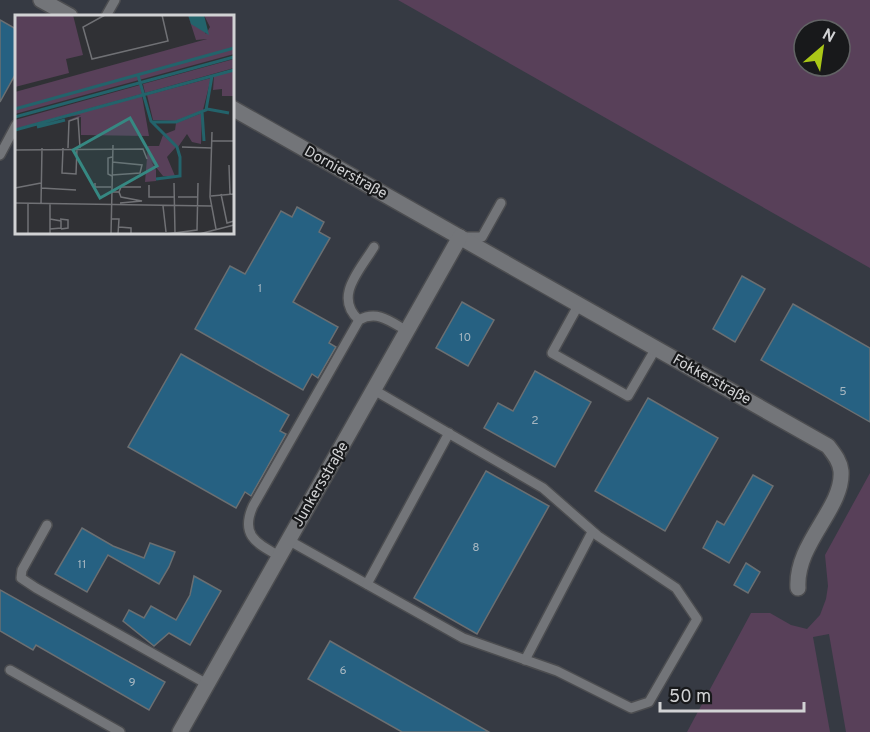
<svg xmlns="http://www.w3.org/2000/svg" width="870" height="732" font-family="Overpass,sans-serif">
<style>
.built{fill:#363a43;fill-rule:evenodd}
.green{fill:#584059;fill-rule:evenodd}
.building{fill:#266182;stroke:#6b6f72;stroke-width:1.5}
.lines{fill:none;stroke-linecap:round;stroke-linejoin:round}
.service-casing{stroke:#4c4d50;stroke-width:12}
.minor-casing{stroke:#4c4d50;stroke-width:18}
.service{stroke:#737579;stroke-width:9}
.minor{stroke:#737579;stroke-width:15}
.labels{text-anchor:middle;stroke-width:4.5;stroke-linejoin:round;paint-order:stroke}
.number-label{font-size:12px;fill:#a6b6c0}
.street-label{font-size:15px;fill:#d1d2d4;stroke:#18191b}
.inset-river{fill:none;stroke:#23636b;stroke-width:3}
.inset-road{fill:none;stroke:#707175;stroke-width:1.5}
.view{fill:#368882;fill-opacity:0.15;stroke:#368882;stroke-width:3}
.inset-edge{fill:none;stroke:#d1d2d4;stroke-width:3}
</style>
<rect width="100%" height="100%" fill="#303135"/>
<path class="built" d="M0,0H870V732H0ZM16,16H232V232H16ZM804,30H840V66H804Z"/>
<g class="green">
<path d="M398,0H870V269V268ZM804,30H840V66H804Z"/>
<polygon points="870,473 870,732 846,732 829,634 813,637 830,732 687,732 751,613 770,613 791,625 807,629 820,615 826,599 828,586 825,555"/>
</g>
<g class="building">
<polygon points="0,20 16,29 16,73 0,102"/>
<polygon points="297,207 324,222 319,232 330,238 293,302 338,327 329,343 336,347 318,378 312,374 303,390 195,329 230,266 245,274 281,211 292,217"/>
<polygon points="742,276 765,289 735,342 713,329"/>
<polygon points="462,302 494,320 468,366 436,348"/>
<polygon points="793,304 870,348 870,422 761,360"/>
<polygon points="181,354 289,415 280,431 286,434 251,496 245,492 236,508 128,447"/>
<polygon points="535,371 591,402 555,467 484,428 498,403 513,411"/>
<polygon points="648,398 718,438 665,531 595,491"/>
<polygon points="486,471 549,506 477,634 414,598"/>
<polygon points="753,475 773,486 729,563 703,548 717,521 724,525"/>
<polygon points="82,528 113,546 144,558 150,543 175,552 169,567 159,584 108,555 87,592 55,574"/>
<polygon points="746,563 760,572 748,593 734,585"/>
<polygon points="194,576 221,591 190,645 169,633 154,646 123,621 129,610 144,618 151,606 176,620 190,595"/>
<polygon points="0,590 165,682 149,710 36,645 33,650 0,631"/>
<polygon points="330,641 489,732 402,732 308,679"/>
</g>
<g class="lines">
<g class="service-casing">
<g id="service">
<polyline points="106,16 115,0"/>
<polyline points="0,155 16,125"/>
<polyline points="463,237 482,237 501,203"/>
<polyline points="579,304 552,353 628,396 656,348"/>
<path d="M359,320C333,297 360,270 374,247"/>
<polyline points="47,525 22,570 21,578 36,588 207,684"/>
<polyline points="288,540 463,638 557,671 631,708 649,702 697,619 676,588 598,536 543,488 374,390"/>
<path d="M279,556C256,543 240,535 253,506L359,320C377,310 390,321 407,331"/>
<polyline points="367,584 449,433"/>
<polyline points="525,660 592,532"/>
<polyline points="10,670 120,732"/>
</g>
</g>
<g class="minor-casing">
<g id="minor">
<polyline points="41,0 70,16"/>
<path d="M232,108L828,446C834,454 840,461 841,471C844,508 795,543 798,588"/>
<polyline points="180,732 460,237"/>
</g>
</g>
<use href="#service" class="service"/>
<use href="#minor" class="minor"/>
</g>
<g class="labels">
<g class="number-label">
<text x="260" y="292">1</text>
<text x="465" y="341">10</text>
<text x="843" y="395">5</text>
<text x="535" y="424">2</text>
<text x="476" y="551">8</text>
<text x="82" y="568">11</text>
<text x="343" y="674">6</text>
<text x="132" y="686">9</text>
</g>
<g class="street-label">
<text transform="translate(346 172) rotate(29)" y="5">Dornierstraße</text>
<text transform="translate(712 379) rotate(29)" y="5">Fokkerstraße</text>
<text transform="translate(320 484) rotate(-60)" y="5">Junkersstraße</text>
</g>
</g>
<g transform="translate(15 15)">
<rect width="219" height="219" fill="#303135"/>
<path d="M0,0H58L68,40L51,44L54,58L0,72ZM173,0L176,8L188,13L191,19L195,12L189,0H219V39L0,99V77L192,24L181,25ZM219,44V53L130,78L128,69ZM219,56L218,81H207V74L198,75L199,61ZM196,63L188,95L161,106L138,105L132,80ZM125,70L127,79L0,114V105ZM127,81L134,121L66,120V102L51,106L66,100L51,102ZM187,98L186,129L177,127L172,119L163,132L150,119L160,115L161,108ZM148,120L161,132L152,142L160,161H148L136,146L141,155V166L130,167L133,131H144Z" fill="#584059"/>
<path d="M173,0H189L194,20L176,9Z" fill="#23636b"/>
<path class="inset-river" d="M123,60L136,106L162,132L165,142V161L141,164M0,94L219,33M192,94L214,98M187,96L189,126M0,102L219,42M137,107H161L191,95L197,61M22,112L50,105M0,115L219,55"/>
<path class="inset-road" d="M90,0L68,12L77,44L153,26L147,0M197,117L195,182L201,214M197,126H219M167,132L197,133M48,133L47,158L61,159L62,133M53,133L54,106L63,103L65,133M0,135L128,134L132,144M214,150L215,179M97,160L125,158L127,150L97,147M97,161L93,159V143L97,142M80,168V172H96M159,168L160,218M134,170V182H160M0,173L26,168M26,173L61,175M96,177H104L106,172H126M104,177L106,182L127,186L105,188M206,179L212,208L219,206M196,181L219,179M163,182H183M0,188L197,191M26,189L27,133M35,189V219M148,191L151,217M35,204L46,206V213L35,214M45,204L53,205V213L46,214M96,204H104L103,219M104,212L116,213V219M13,219V189M96,219L98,130M151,219L182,215L183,168M184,219L219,210"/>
<path class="view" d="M115,103L142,151L85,183L58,135Z"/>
<rect width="219" height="219" class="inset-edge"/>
</g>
<g transform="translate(822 48) rotate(29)"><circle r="28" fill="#18191b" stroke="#626365" stroke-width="1.5"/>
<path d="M0-4.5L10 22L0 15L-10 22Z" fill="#aac717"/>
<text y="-9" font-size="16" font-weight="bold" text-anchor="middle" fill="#d1d2d4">N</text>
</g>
<path d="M660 702v9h144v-9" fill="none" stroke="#d1d2d4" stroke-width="3"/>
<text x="669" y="702" font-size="18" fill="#d1d2d4" stroke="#18191b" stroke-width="4.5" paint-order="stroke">50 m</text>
</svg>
